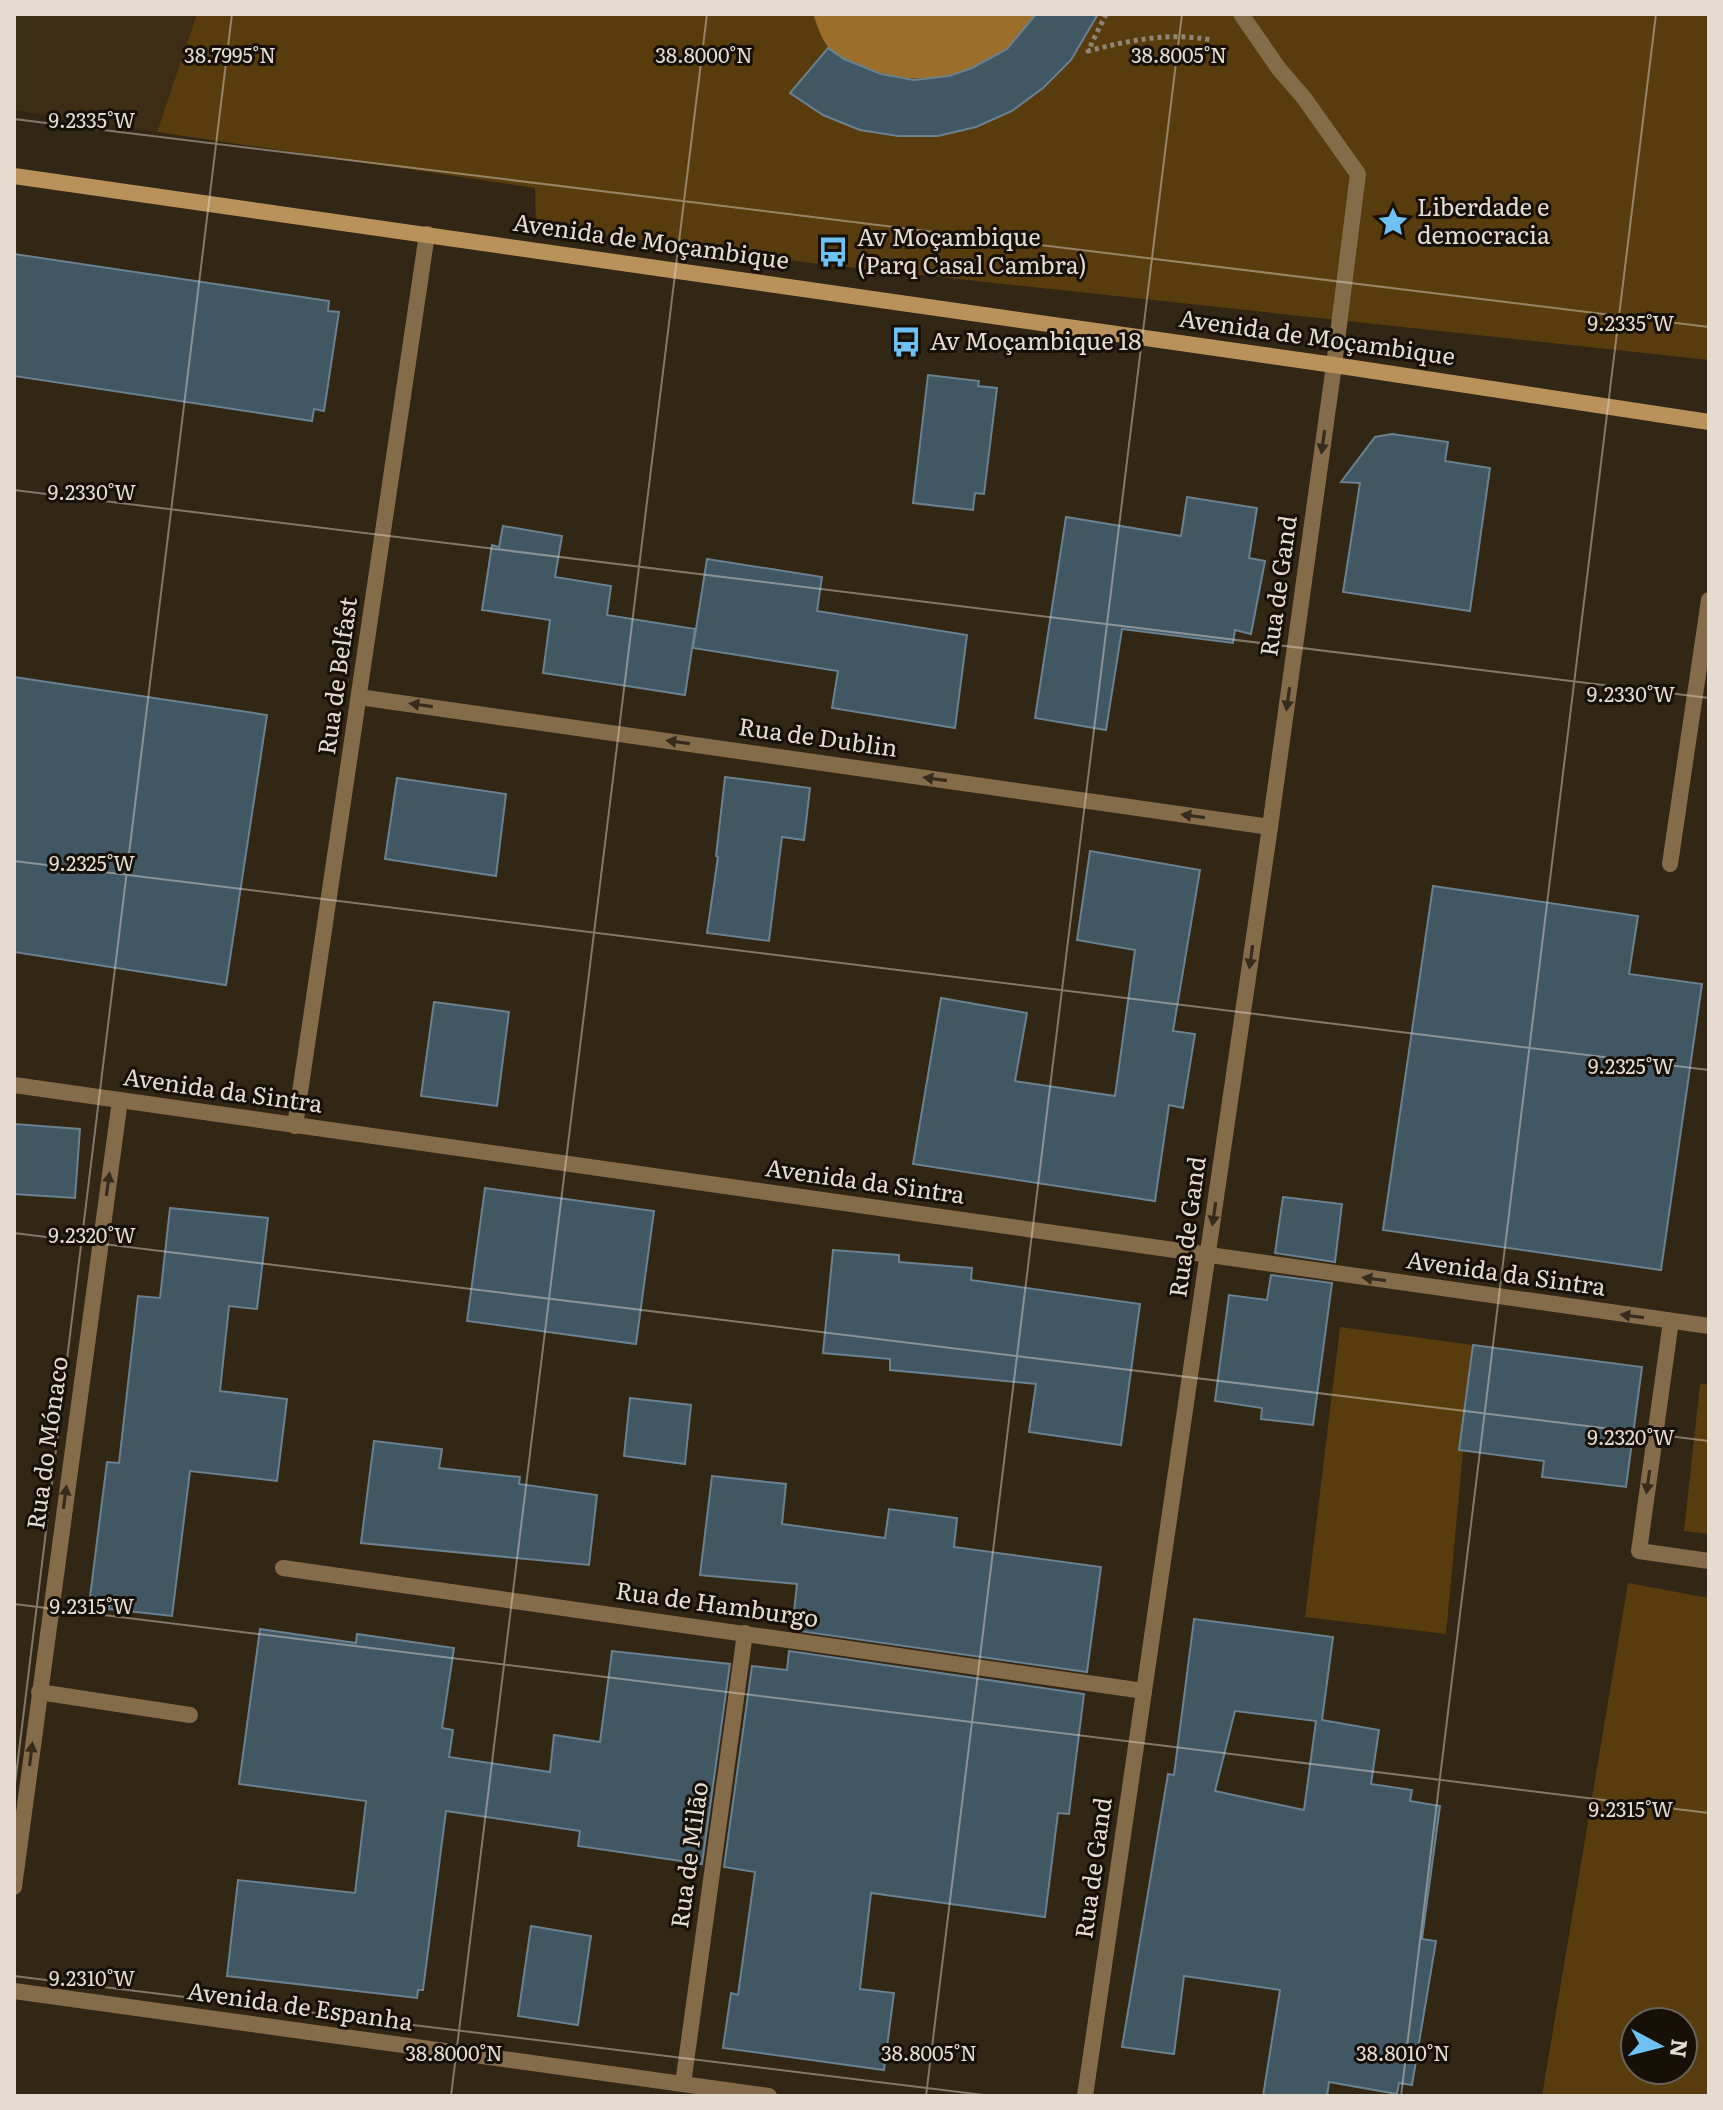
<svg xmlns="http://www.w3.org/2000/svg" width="1723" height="2110" font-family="Literata,serif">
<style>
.built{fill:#3d2d15}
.green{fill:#583c0d;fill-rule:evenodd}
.water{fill:#9b6e2a}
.building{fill:#415764;stroke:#6a818f;stroke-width:2;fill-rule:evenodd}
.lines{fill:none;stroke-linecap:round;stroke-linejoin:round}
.path{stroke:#908577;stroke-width:5;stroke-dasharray:4 4;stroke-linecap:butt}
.lane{stroke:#846b4a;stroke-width:16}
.street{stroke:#846b4a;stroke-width:16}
.secondary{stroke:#b8915b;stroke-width:16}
.oneway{fill:#372b1c}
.ticks{fill:none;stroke:#e5dcd1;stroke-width:2;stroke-opacity:0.45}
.labels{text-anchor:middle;stroke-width:6;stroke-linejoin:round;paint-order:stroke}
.poi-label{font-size:24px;fill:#e5dcd1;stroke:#161009;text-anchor:start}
.street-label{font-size:24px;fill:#e5dcd1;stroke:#161009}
.ticks-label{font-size:20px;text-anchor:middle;fill:#e5dcd1;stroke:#161009;stroke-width:6;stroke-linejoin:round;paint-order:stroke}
</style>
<rect width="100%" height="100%" fill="#322614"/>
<polygon class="built" points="14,14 197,14 157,132 14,110"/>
<g class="green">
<polygon points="197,14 1709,14 1709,360 819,264 536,226 535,188 157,132"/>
<polygon points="1340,1327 1473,1345 1446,1634 1305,1617"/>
<polygon points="1700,1384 1709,1384 1709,1534 1684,1531"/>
<path d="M1628,1583L1709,1598V2096H1542ZM1683,2022V2070H1635V2022Z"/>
</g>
<path class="water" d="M813,14H1036C1028,26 1019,39 1008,48C970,80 912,87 867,68C854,63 838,59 829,48C821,39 817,24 813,14Z"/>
<g class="building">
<polygon points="1036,14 1098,14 1071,60 1043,88 1012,111 976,127 938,136 898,136 860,130 823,115 790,93 828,48 844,59 881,74 914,80 949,76 972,68 1007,49"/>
<polygon points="14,254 329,301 328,311 339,312 324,411 314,409 312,421 14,376"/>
<polygon points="928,375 979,381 978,386 997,388 984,494 975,493 973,510 913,503"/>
<polygon points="1392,434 1448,442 1445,461 1490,468 1470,611 1343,592 1360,483 1341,482 1375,437"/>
<polygon points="1187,497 1257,508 1249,558 1265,561 1251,634 1235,630 1233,643 1122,629 1106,730 1035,718 1066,517 1181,536"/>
<polygon points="503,526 562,536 555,577 611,586 607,615 695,629 685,695 543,673 550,620 482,610 492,545 499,547"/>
<polygon points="707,559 822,577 817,611 967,635 955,728 832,708 838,671 693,648"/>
<polygon points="14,677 267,715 226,985 14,952"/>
<polygon points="725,777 810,788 804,840 782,837 769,941 707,933 718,857 716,856"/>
<polygon points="397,778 506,794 496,876 385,859"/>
<polygon points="1090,851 1200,870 1173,1031 1195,1034 1183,1108 1169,1105 1155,1201 913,1164 941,998 1027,1013 1015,1081 1115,1096 1135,950 1077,940"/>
<polygon points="1433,886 1638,916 1629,974 1702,984 1661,1270 1383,1230"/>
<polygon points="434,1002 509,1012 497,1106 421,1096"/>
<polygon points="14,1124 80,1129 75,1198 14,1194"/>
<polygon points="485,1188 654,1211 636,1344 467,1321"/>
<polygon points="1283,1197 1342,1204 1335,1262 1275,1253"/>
<polygon points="170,1208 268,1218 257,1309 229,1306 220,1391 287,1399 277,1481 190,1471 172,1616 109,1609 110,1599 90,1597 107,1462 119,1463 138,1296 160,1298"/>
<polygon points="833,1250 899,1255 899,1262 972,1268 971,1280 1140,1304 1121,1445 1029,1432 1036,1384 890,1370 890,1359 823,1353"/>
<polygon points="1271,1275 1332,1283 1313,1425 1261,1419 1262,1408 1215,1401 1229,1295 1267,1300"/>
<polygon points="1473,1345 1642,1367 1626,1487 1542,1477 1544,1461 1459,1450"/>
<polygon points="630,1398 691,1405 685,1464 624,1456"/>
<polygon points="374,1441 442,1449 439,1468 520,1477 519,1484 597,1495 589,1565 361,1543"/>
<polygon points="712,1476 786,1484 782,1524 885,1538 889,1509 957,1518 954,1547 1101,1567 1087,1672 792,1630 797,1584 700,1575"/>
<path d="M1194,1619L1333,1637L1322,1720L1379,1730L1371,1784L1412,1790L1410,1801L1440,1806L1422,1939L1436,1941L1412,2085L1399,2083L1397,2094L1329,2082L1327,2096H1263L1280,1990L1184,1976L1174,2054L1122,2047L1168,1774L1174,1775ZM1235,1711L1316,1721L1304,1810L1215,1791Z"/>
<polygon points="260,1629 356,1643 357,1634 454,1648 442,1728 453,1730 449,1757 550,1772 554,1735 600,1742 612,1651 730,1664 702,1864 578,1846 580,1831 446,1811 423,1990 418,1990 417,1998 227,1976 238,1880 355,1893 366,1801 239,1784"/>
<polygon points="789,1651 1084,1694 1069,1814 1058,1813 1045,1917 871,1893 860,1989 894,1993 884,2070 723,2048 731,1993 738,1995 755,1872 724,1867 752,1666 787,1670"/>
<polygon points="531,1926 591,1936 578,2025 518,2016"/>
</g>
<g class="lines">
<path class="path" d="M1106,14L1088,51C1131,40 1168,32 1212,40"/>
<g class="lane">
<polyline points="1241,14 1279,69 1304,98 1358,174 1334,365"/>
<polyline points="39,1692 190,1715"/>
</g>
<g class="street">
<polyline points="359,697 1270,827"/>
<polyline points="1670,864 1709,600"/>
<polyline points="14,1085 1709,1326"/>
<polyline points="295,1126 427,234"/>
<polyline points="1671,1321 1639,1551 1709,1561"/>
<polyline points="283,1568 1144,1691"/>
<polyline points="14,1887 120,1100"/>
<polyline points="14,1991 769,2096"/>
<polyline points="683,2084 745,1633"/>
<polyline points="1085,2096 1270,827 1334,365"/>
</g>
<polyline class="secondary" points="14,176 1334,365 1709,422"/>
</g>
<defs><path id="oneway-solid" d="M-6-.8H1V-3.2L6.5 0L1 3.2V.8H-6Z" transform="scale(2)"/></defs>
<g class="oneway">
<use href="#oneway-solid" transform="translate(1323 442) rotate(98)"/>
<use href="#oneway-solid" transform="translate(1288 699) rotate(98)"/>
<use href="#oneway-solid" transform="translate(421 705) rotate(-172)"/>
<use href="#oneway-solid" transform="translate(678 742) rotate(-172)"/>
<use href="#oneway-solid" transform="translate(935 779) rotate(-172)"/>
<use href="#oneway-solid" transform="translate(1193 816) rotate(-172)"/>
<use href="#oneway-solid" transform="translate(1251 957) rotate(98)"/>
<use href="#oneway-solid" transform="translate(108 1184) rotate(-82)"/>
<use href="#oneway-solid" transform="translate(1214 1214) rotate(98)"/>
<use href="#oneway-solid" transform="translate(1374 1279) rotate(-172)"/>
<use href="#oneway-solid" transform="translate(1632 1316) rotate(-172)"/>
<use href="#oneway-solid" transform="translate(1648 1482) rotate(98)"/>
<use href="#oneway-solid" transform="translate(65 1497) rotate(-82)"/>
<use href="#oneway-solid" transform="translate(31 1754) rotate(-83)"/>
</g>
<path class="ticks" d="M14,119L1709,327M14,490L1709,698M14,861L1709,1070M14,1233L1709,1441M14,1604L1709,1813M14,1792L232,14M14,1976L992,2096M451,2096L707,14M926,2096L1182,14M1401,2096L1656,14"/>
<defs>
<g id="sight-bare" transform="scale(2.4)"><path d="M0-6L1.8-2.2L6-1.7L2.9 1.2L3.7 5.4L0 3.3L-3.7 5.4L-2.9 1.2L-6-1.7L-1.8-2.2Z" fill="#6dc2f3" stroke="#161009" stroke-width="2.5" paint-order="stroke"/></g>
<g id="bus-bare" transform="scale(2.4)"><path d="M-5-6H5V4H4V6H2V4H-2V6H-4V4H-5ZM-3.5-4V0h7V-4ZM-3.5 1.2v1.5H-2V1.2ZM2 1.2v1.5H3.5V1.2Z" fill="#6dc2f3" stroke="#161009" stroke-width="2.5" paint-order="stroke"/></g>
</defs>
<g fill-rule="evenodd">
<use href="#sight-bare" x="1393" y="222"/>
<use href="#bus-bare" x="833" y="252"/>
<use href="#bus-bare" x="906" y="342"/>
</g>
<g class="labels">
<g class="poi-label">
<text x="1417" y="216">Liberdade e<tspan x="1417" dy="28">democracia</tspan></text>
<text x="857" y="246">Av Moçambique<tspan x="857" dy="28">(Parq Casal Cambra)</tspan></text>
<text x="930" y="350">Av Moçambique 18</text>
</g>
<g class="street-label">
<text transform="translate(651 242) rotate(8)" y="8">Avenida de Moçambique</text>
<text transform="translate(1317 338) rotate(8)" y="8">Avenida de Moçambique</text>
<text transform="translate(1279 586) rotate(-82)" y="8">Rua de Gand</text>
<text transform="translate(338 676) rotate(-82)" y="8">Rua de Belfast</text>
<text transform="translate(818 738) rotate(8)" y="8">Rua de Dublin</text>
<text transform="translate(223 1091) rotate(8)" y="8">Avenida da Sintra</text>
<text transform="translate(865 1182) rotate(8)" y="8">Avenida da Sintra</text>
<text transform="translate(1188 1227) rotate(-82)" y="8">Rua de Gand</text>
<text transform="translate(1506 1274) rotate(8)" y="8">Avenida da Sintra</text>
<text transform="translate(48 1443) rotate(-82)" y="8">Rua do Mónaco</text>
<text transform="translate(717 1605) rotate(8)" y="8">Rua de Hamburgo</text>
<text transform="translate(690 1855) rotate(-82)" y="8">Rua de Milão</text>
<text transform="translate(1094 1868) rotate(-82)" y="8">Rua de Gand</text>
<text transform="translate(300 2007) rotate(8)" y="8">Avenida de Espanha</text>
</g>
</g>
<g class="ticks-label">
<text x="230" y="63">38.7995°N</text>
<text x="704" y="63">38.8000°N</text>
<text x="1179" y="63">38.8005°N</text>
<text x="92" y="128">9.2335°W</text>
<text x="1631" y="331">9.2335°W</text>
<text x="92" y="500">9.2330°W</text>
<text x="1631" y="702">9.2330°W</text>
<text x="92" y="871">9.2325°W</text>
<text x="1631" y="1074">9.2325°W</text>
<text x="92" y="1243">9.2320°W</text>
<text x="1631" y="1445">9.2320°W</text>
<text x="92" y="1614">9.2315°W</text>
<text x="1631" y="1817">9.2315°W</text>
<text x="92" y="1986">9.2310°W</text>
<text x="454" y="2061">38.8000°N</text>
<text x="929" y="2061">38.8005°N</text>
<text x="1403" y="2061">38.8010°N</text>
</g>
<rect width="1723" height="2110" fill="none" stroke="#e5dcd1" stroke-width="32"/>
<g transform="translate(1659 2046) rotate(97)"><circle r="38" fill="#161009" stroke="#696259" stroke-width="2"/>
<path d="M0-6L14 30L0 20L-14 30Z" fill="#6dc2f3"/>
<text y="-12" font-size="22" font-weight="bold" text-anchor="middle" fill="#e5dcd1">N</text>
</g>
</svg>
